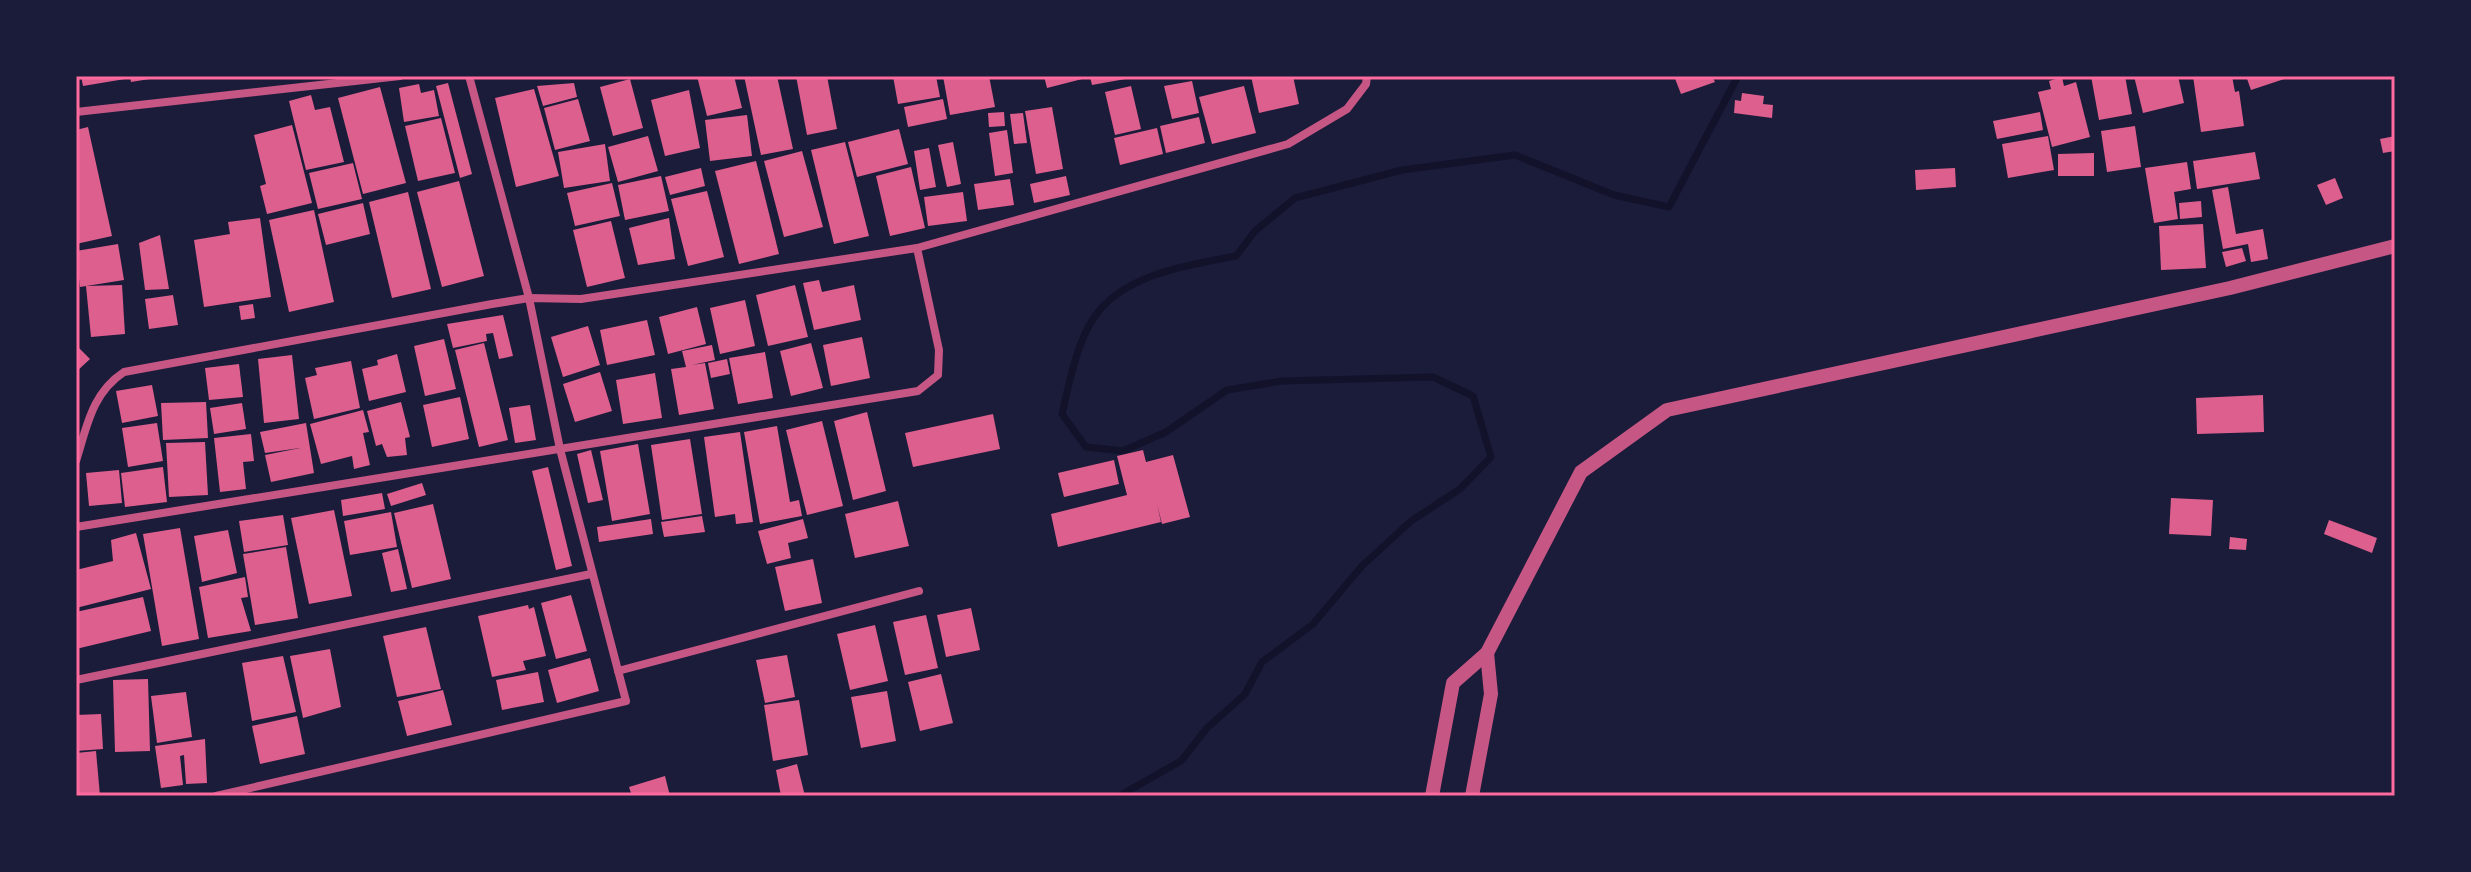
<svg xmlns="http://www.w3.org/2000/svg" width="2471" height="872" font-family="Helvetica,sans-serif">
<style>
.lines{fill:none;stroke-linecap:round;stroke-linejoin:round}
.stream{stroke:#12122b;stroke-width:7}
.building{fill:#dd5f8e}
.minor{stroke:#c65784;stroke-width:8}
.tertiary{stroke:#c65784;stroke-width:14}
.neatline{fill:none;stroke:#ff6b9d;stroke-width:3}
</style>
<rect width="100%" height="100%" fill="#1b1b3a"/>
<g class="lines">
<path class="stream" d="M1119,796L1181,761L1207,728L1245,694L1262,662L1313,624L1362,566L1411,521L1460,489L1491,457L1473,396L1433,377L1282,381L1227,390L1166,432L1123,451L1086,447L1062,414C1069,384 1076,345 1093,319C1122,274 1188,265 1236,256L1255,231L1295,198L1402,170L1515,155L1614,195L1669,207L1738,76"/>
</g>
<g class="building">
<polygon points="81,76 124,76 125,79 83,86"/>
<polygon points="130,76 156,76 156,78 131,82"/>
<polygon points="697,76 734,76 742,108 707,116"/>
<polygon points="744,76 777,76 793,149 761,155"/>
<polygon points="796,76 827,76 837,129 807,135"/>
<polygon points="893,76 936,76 940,97 898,104"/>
<polygon points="943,76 989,76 995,107 950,115"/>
<polygon points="1044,76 1131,76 1131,78 1092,85 1090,77 1047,88"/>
<polygon points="1251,76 1293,76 1299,104 1259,113"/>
<polygon points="1674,76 1712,76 1715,82 1681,94"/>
<polygon points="2091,76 2125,76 2132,114 2099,120"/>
<polygon points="2134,76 2178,76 2184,103 2143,113"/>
<polygon points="2193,76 2232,76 2235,92 2239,91 2244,126 2201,132"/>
<polygon points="2246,76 2290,76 2290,77 2251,90"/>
<polygon points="2062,77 2064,86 2076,82 2090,137 2052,147 2038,92 2051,89 2049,81"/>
<polygon points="630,79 643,128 613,136 600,87"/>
<polygon points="1192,81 1199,113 1172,119 1164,86"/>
<polygon points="448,83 472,174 460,178 436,86"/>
<polygon points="574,83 577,97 543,106 537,86"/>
<polygon points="419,84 421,93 434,90 439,116 404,122 399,88"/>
<polygon points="1131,86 1141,129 1115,135 1105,92"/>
<polygon points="1244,86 1256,133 1212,144 1199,97"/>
<polygon points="380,87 406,183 363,194 338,98"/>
<polygon points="534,89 559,176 516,187 495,98"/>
<polygon points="689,90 700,148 665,156 651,100"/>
<polygon points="1742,93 1764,96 1763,104 1773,105 1772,118 1734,113 1735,100 1741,101"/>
<polygon points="311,95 315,110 330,107 344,162 306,170 289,101"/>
<polygon points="578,99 590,141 555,150 544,108"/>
<polygon points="943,99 947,119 908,127 904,107"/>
<polygon points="1052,107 1063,169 1036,174 1025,111"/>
<polygon points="1004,112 1005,126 989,127 988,113"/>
<polygon points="2040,112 2043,130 1997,139 1993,121"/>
<polygon points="1023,113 1027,143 1014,144 1010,114"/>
<polygon points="747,115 752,156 710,161 705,120"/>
<polygon points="1199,117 1205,143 1166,153 1160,126"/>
<polygon points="441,118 455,173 418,181 405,126"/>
<polygon points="292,125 312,203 267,214 260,186 266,184 254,135"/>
<polygon points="2135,126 2141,167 2107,172 2101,131"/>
<polygon points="88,127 112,236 76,244 76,130"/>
<polygon points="1157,128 1163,154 1120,165 1114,138"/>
<polygon points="899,129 908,164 857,177 848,142"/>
<polygon points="1007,130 1013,173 995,176 989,133"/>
<polygon points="648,136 658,171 618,182 608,147"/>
<polygon points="2048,136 2054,170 2008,178 2002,144"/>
<polygon points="2395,136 2395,151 2383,153 2380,139"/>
<polygon points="845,142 869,236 834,244 811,150"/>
<polygon points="953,142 961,184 947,187 938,145"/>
<polygon points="605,144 610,181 564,188 558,152"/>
<polygon points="929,148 936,187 920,190 914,151"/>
<polygon points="802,151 823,227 784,237 764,161"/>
<polygon points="2255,152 2260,179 2197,189 2193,161"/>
<polygon points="2094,153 2094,176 2058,176 2058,154"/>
<polygon points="756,161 779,254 739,264 715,171"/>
<polygon points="2187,162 2191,189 2174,192 2178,219 2154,223 2145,168"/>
<polygon points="353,163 362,199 318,209 309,173"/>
<polygon points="911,167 925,228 890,236 876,176"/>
<polygon points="701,168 705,186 670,195 665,177"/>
<polygon points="1955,168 1956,187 1916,190 1915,170"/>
<polygon points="661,176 669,211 625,220 618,185"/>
<polygon points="1066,176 1070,195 1034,203 1030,184"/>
<polygon points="2335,178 2343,198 2326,205 2317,185"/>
<polygon points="1010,179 1014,205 978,210 974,184"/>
<polygon points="459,181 484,276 442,287 417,192"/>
<polygon points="612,183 620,216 575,226 567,193"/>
<polygon points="2228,187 2236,234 2263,229 2268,259 2251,262 2248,244 2223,249 2212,190"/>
<polygon points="707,191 724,257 688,266 671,199"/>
<polygon points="408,192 431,289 392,298 369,202"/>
<polygon points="963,192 967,221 928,226 924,197"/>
<polygon points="2201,201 2202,217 2180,219 2179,203"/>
<polygon points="363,203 370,234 326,245 318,214"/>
<polygon points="314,210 334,302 289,312 269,220"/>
<polygon points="260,218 271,297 204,307 194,240 230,234 228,222"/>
<polygon points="669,218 675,259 638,265 629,228"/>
<polygon points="611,221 625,278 587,287 573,230"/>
<polygon points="2203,224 2206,268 2161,270 2159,226"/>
<polygon points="160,235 169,289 145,290 139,243"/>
<polygon points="118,244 124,280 80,287 76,251"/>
<polygon points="2242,248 2246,261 2226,267 2222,252"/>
<polygon points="819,280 822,292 854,285 861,320 814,330 803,283"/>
<polygon points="122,285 125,334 91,337 86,286"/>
<polygon points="795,285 808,337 768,346 756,295"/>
<polygon points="173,295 178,325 149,329 145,299"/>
<polygon points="745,300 755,346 720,354 710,308"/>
<polygon points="253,304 255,318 241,320 239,306"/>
<polygon points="697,307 706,344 668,354 659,317"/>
<polygon points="503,315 513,356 499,359 493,333 486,334 487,341 453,348 447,324"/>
<polygon points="647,320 655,355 607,365 600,330"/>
<polygon points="588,326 600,365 563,377 551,337"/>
<polygon points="862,337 870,378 831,386 823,345"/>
<polygon points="444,339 456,389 425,396 414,346"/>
<polygon points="484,343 508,440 479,447 455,350"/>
<polygon points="811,343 823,388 791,396 780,351"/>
<polygon points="76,345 90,359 76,372"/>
<polygon points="712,345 715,360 692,365 705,363 714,409 679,415 671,369 686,367 682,351"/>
<polygon points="765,352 773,398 738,404 729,358"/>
<polygon points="397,354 406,392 369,401 362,369 378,365 377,360"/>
<polygon points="292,355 299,419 264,423 258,359"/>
<polygon points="727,359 730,374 711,378 708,363"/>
<polygon points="351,361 360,408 314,419 305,378 317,375 315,368"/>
<polygon points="239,364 243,397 209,400 205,368"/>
<polygon points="600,372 612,411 575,422 563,384"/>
<polygon points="655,373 662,418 623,424 616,380"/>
<polygon points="152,385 158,416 122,423 116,391"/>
<polygon points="2263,395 2264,432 2197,434 2196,398"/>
<polygon points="460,397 469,439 432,447 423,405"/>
<polygon points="206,402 208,438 163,440 161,403"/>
<polygon points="401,402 410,437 405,438 407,455 387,457 382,444 376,446 367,411"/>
<polygon points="242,403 246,429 214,434 210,408"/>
<polygon points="530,405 536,440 515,443 509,408"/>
<polygon points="363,410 369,432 363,433 370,465 354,469 352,456 321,464 310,424"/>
<polygon points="867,412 886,491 853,500 834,421"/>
<polygon points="993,414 1000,449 913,467 905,433"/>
<polygon points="822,421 843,506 807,515 786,430"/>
<polygon points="157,423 163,461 128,467 122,428"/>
<polygon points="306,423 314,473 271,482 265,455 300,448 265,453 260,432"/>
<polygon points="777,426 790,502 799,500 802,516 760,524 744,432"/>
<polygon points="740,432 753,522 736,524 735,514 715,517 704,437"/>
<polygon points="251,434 254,461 243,462 246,489 220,492 214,438"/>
<polygon points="690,439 702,514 662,520 651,445"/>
<polygon points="205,442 208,495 169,497 166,443"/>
<polygon points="638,444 650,514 612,521 600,451"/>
<polygon points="591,450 603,500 588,503 577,454"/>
<polygon points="1143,450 1146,462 1173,455 1190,517 1162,524 1157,504 1161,522 1058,547 1051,514 1127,495 1117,456"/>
<polygon points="1114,460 1119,484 1064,497 1058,473"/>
<polygon points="163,467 167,502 125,507 121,473"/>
<polygon points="548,467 572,566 556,570 532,471"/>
<polygon points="119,470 122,503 89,506 86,473"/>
<polygon points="422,483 426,495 391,506 387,494"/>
<polygon points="382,493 385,509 343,516 341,500"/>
<polygon points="2171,498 2213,500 2211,536 2169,534"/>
<polygon points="898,501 909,546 855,558 845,514"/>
<polygon points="433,504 451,579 412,588 394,513"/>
<polygon points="334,510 352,596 309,604 291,518"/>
<polygon points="391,512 397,547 350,555 344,521"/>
<polygon points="283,515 288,545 244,552 239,521"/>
<polygon points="702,516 705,532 664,537 661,522"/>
<polygon points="651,519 653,534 599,542 597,527"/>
<polygon points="803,519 808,538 788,543 791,558 767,564 758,531"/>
<polygon points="2329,520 2377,538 2372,553 2324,534"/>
<polygon points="180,528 199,639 162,646 143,534"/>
<polygon points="228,530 237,573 202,582 194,536"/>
<polygon points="136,533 151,589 76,608 76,570 113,561 111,540"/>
<polygon points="2230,537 2247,539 2246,550 2229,549"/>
<polygon points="286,547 298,618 255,625 243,554"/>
<polygon points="398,549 407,589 391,592 382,553"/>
<polygon points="813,559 822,603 785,611 775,567"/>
<polygon points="245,577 248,597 241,598 251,631 208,638 199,587"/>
<polygon points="571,595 587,651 556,659 541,603"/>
<polygon points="143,597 151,631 76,649 76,612"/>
<polygon points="528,605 529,609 534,607 546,656 523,661 526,670 492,677 478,616"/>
<polygon points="971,608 980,650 946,657 937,615"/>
<polygon points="926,615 938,668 905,675 893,622"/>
<polygon points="875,625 888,681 850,690 837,634"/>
<polygon points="426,627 441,689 397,697 383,636"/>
<polygon points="330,649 341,707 303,718 290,656"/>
<polygon points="787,655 795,697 765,703 756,660"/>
<polygon points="283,656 296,712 252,721 242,663"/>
<polygon points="590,658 599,691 557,703 548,670"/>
<polygon points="538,672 544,702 502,710 496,680"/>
<polygon points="941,674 953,723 920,731 908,682"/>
<polygon points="148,679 150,751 115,752 113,680"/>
<polygon points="443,690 452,725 407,736 398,701"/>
<polygon points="887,691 896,741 861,748 851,697"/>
<polygon points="186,692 192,737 157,743 151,696"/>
<polygon points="799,700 808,755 773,761 764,705"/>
<polygon points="101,714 103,749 76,751 76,715"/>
<polygon points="297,716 305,754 260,764 252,726"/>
<polygon points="205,739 207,783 186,784 184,755 180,756 183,785 161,788 155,746"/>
<polygon points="96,751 100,796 76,796 76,753"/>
<polygon points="797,764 805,796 781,796 776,770"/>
<polygon points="665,776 670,796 632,796 629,787"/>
</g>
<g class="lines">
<g class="minor">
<polyline points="76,112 400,76"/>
<path d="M76,461C87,426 92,393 124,372L492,304L529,298L581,299L917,248L1288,144L1347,109L1366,84L1367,76"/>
<polyline points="76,527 918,391 938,375 939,350 917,248"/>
<polyline points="618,671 919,591"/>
<polyline points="76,680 591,574"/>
<polyline points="216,796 626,701 560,449 529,298 469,76"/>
</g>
<g class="tertiary">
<polyline points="1432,796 1453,683 1487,653 1581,472 1667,410 2230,288 2395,246"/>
<polyline points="1472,796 1491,694 1487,653"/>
</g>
</g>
<rect width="2471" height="872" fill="none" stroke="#1b1b3a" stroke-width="156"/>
<rect x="78" y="78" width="2315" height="716" class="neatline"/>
</svg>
